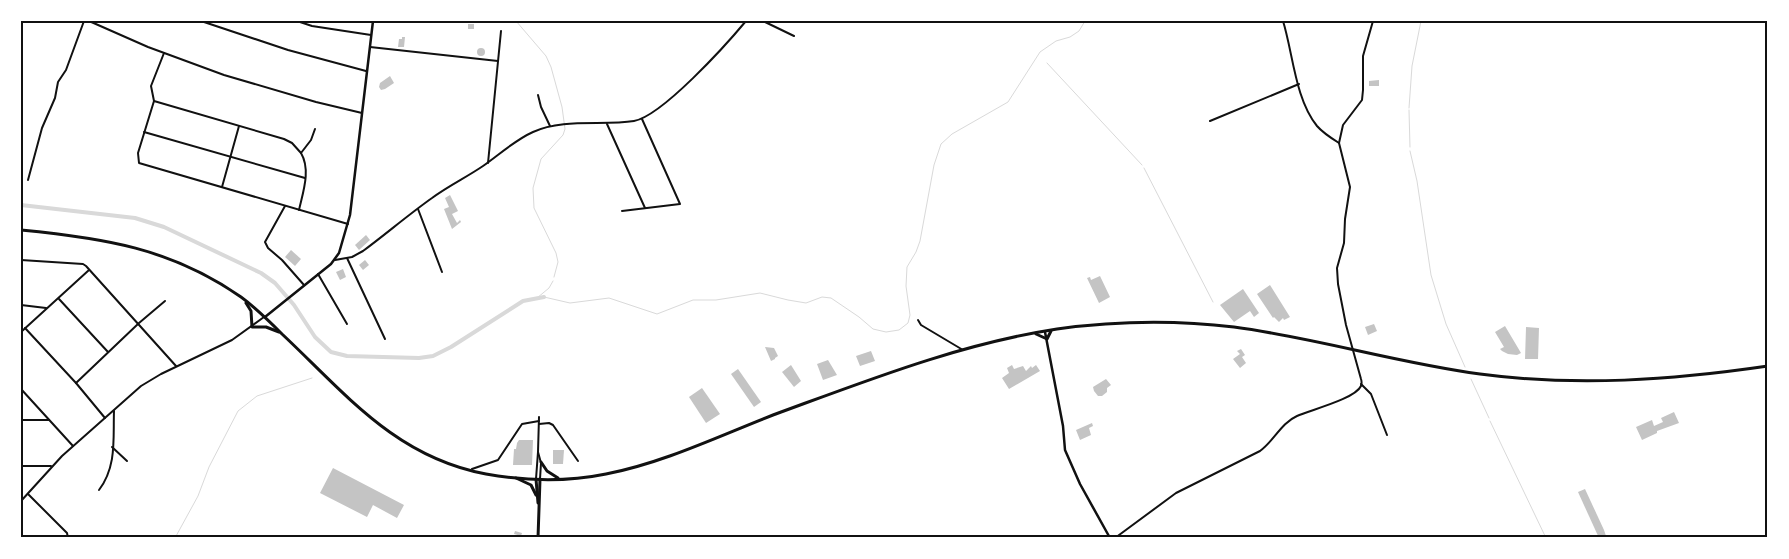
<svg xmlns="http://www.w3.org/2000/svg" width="1789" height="559" font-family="'DM Sans',sans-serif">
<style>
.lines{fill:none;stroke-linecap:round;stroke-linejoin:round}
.stream{stroke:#d9d9d9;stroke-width:1}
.canal{stroke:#d9d9d9;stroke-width:4}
.building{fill:#c4c4c4}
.minor{stroke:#111;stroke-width:2}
.tertiary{stroke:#111;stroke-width:2.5}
.secondary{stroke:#111;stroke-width:3}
.primary{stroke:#111;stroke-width:3}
.neatline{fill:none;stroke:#111;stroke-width:2}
</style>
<rect width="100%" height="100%" fill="#fff"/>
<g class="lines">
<g class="stream">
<polyline points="516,21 546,56 551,67 562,107 565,129 563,135 541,159 533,188 534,208 556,253 558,262 554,277"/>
<polyline points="1047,63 1142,165"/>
<polyline points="1409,108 1412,66 1421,21"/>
<polyline points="1409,110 1410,147"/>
<polyline points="1410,151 1417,181 1431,275 1446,324 1465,367"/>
<polyline points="1144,168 1213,302"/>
<polyline points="544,297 570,303 609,298 657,314 693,300 716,300 760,293 788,300 806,303 822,297 831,298 859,317 873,329 886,332 899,330 908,323 910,315 906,286 907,267 916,252 920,241 934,165 941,144 952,134 1008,102 1040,52 1056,41 1070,37 1079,31 1085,21"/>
<polyline points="537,298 549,288 553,281"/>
<polyline points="1471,379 1489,418"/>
<polyline points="1490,421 1546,538"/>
<polyline points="175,538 198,496 209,467 238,411 257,396 312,378"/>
</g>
<polyline class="canal" points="21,205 135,218 164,227 261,273 275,283 294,305 315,337 331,352 347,356 419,358 433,356 451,347 523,301 544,297"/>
</g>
<g class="building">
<rect x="468" y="24" width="6" height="5"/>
<polygon points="402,37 405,37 404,47 398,47 399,39 402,39"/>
<circle cx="481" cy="52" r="4"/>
<polygon points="390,76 394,83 385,89 381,90 379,87 380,83"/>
<polygon points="1379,80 1379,86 1369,86 1369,81"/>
<polygon points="450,195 458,211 452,214 457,223 460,220 461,222 452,229 444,209 449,207 445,198"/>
<polygon points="366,235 370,240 359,250 355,245"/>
<polygon points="291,250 301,259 295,266 285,257"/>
<polygon points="365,260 369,265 363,270 359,265"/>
<polygon points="343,269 346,277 340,280 336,272"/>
<polygon points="1100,276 1110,297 1099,303 1087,278 1090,277 1091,280"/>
<polygon points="1270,285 1290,317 1284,320 1283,318 1279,322 1274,317 1273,318 1257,294"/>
<polygon points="1243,289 1259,313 1254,317 1250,311 1234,322 1220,305"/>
<polygon points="1374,324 1377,331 1368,335 1365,327"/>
<polygon points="1505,326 1521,353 1517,355 1508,354 1502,351 1500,349 1504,347 1495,332"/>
<polygon points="1526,327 1539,328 1538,359 1525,359"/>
<polygon points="765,347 774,348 778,356 775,358 775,359 771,361"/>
<polygon points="1241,349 1245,355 1242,357 1246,363 1240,368 1233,359 1240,354 1237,351"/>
<polygon points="871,351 875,361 860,366 856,356"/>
<polygon points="828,360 837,375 823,380 817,364"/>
<polygon points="791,365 801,381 794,387 782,372"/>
<polygon points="1012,365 1014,369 1023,366 1026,371 1031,366 1032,368 1036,365 1040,371 1009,389 1002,378 1009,373 1007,368"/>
<polygon points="738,369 761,402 754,407 731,374"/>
<polygon points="1106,379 1111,385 1107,388 1107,392 1102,396 1098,396 1094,391 1093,387"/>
<polygon points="702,388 720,414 706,423 689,397"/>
<polygon points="1674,412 1679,423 1657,431 1657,433 1642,440 1636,427 1652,420 1654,426 1663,422 1661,418"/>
<polygon points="1092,423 1093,426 1089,428 1091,435 1080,440 1076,430"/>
<polygon points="519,440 533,440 532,465 513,465 514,449 516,449 517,443"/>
<polygon points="553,450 564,450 563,464 553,464"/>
<polygon points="333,468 404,505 397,518 373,505 367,517 320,493"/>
<polygon points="1585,489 1604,530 1606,536 1602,538 1599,538 1578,492"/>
<polygon points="515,531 522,533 521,536 514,534"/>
</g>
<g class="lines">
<g class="minor">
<polyline points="89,21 148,47 224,75 316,102 362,113"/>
<polyline points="201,21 288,50 366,71"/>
<polyline points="297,21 312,26 371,35"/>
<polyline points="763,21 794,36"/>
<path d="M1283,21C1293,53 1295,99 1317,126C1323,133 1331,138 1339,143"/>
<polyline points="370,47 498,61"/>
<polyline points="538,95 541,107 550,126"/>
<polyline points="154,101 138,153 139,163 348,224"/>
<polyline points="154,101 284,139 292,143 301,153"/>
<polyline points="154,101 151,86 164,53"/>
<polyline points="1210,121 1299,84"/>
<polyline points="607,124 645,208"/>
<polyline points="144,132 305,178"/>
<polyline points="488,163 501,31"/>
<polyline points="28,180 42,128 55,98 58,82 66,70 84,21"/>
<polyline points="222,187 239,126"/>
<polyline points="285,206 265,242 268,248 282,260 304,285"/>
<polyline points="418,209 442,272"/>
<path d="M299,210C303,192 311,170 301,153L311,140L315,129"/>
<polyline points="622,211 680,204 642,119"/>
<polyline points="347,258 385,339"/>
<polyline points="21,260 83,264 86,266 176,366"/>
<path d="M335,260L352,257L363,251C386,234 408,215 432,198C448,186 467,177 483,166C500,154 515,140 533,132C563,118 603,126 634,121C662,116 726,45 746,21"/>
<polyline points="318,274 347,324"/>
<polyline points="59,299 108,352"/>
<polyline points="21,305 46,308"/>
<polyline points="918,320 921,325 963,350"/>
<polyline points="25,328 76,383 105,418"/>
<polyline points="21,332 89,270"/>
<polyline points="76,383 139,323 165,301"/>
<polyline points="1361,384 1371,394 1387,435"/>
<polyline points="21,389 73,446"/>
<polyline points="21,420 49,420"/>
<polyline points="539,424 549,423 553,425 578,461"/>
<polyline points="112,447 127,461"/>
<polyline points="538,452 541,463 540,479"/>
<polyline points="21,466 51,466"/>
<polyline points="472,469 498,460 522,424 539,421"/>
<polyline points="536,479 538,452 539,417"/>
<path d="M99,490C117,466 113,439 114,411"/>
<polyline points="28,494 67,533 68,538"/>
<polyline points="21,501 62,456 141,386 161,374 232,340 264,317"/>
<path d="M1115,538L1176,493L1260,451C1274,441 1281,423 1297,416C1310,410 1355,399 1361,386C1362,383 1362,382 1361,379L1346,325L1338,284L1337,268L1344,243L1345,219L1350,187L1339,143L1343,125L1362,100L1363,90V56L1373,21"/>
</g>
<g class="tertiary">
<polyline points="265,317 331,264 339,253 350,215 373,21"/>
<polyline points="1045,332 1063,426 1065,450 1080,484 1110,538"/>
</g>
<g class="secondary">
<polyline points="536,479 538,503"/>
<polyline points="538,538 540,479"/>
</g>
<g class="primary">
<path d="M21,230C103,238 171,248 241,297C256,308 269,321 282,334C345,393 395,457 486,474C525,481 567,482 606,474C663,463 719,436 773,415C866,381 959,344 1057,329C1115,321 1175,320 1234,327C1317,338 1397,363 1480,374C1577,387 1672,380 1768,366"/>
<polyline points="246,303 251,311 252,327 266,327 279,332"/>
<polyline points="1036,334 1047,339 1051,331"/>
<polyline points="541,462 547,471 558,478"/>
<polyline points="516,478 531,485 536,495"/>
</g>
</g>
<rect width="1789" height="559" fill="none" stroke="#ffffff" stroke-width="45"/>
<rect x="22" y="22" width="1744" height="514" class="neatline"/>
</svg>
